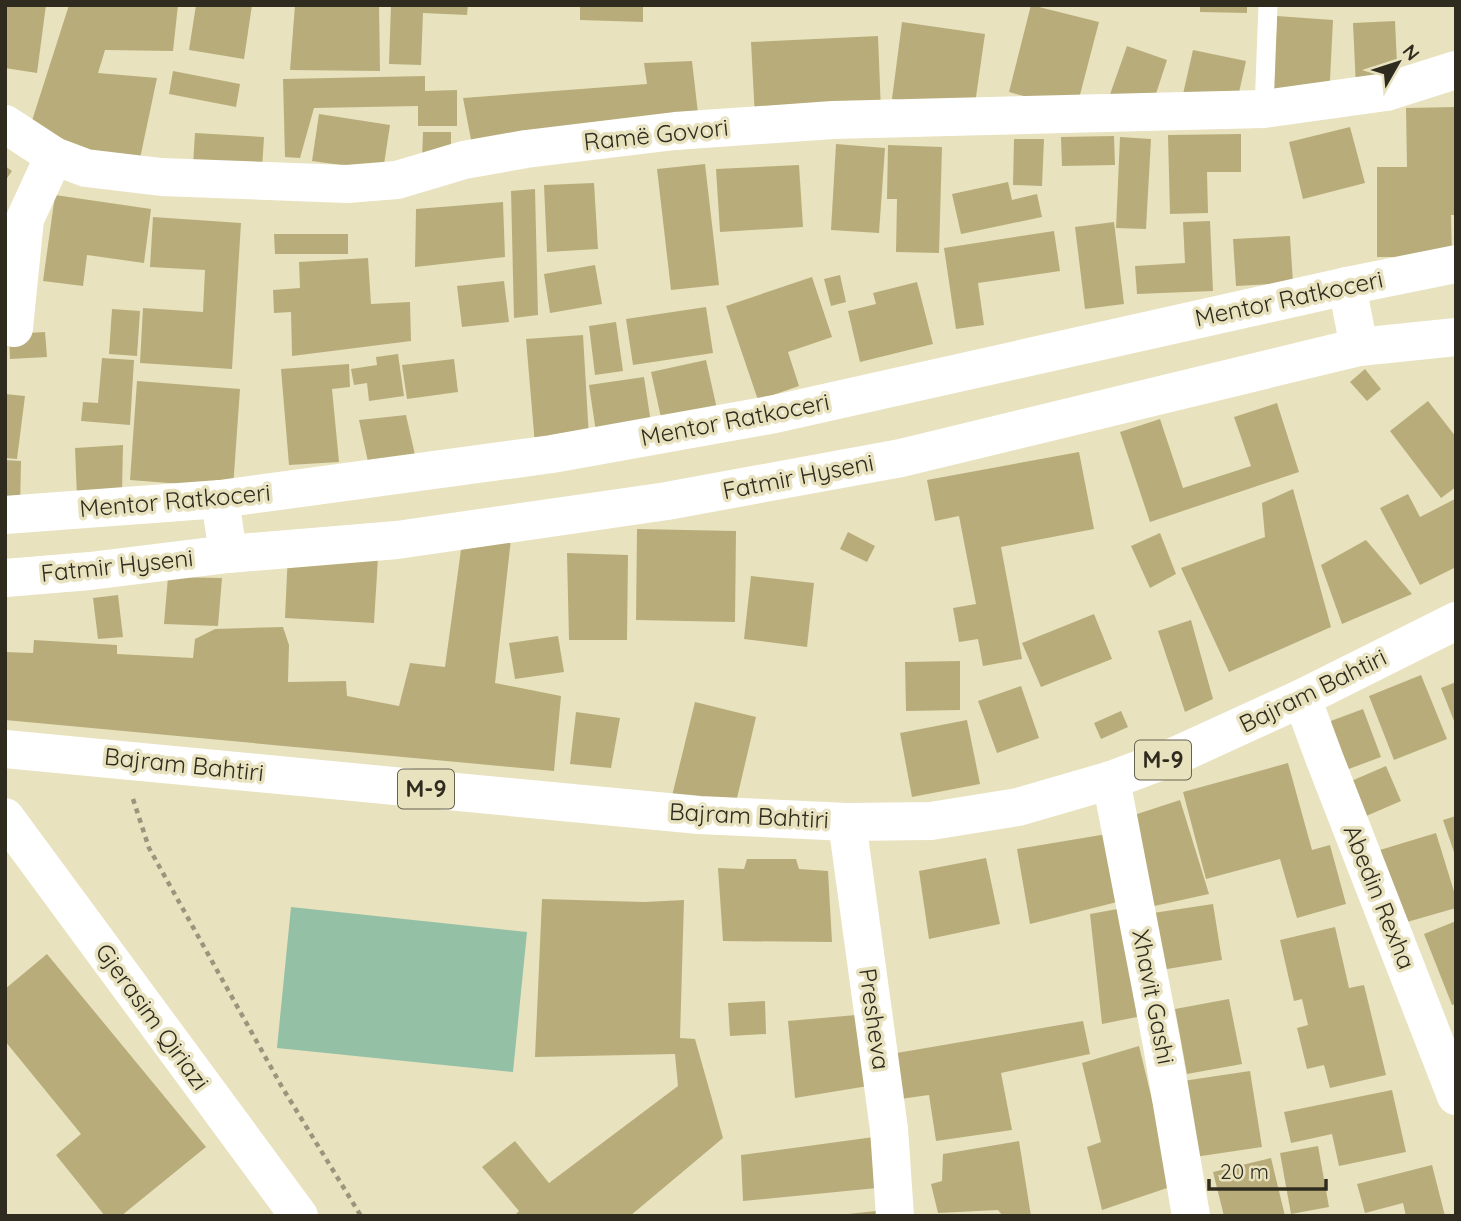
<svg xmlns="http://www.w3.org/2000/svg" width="1461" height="1221" font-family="Quicksand,sans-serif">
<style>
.green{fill:#94c0a6}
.building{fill:#b8ad7a}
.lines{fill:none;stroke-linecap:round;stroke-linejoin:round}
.path{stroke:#9a957c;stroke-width:4.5;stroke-dasharray:5 5;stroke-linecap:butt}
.service{stroke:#fff;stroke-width:19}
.minor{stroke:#fff;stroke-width:38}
.tertiary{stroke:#fff;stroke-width:38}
.primary{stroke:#fff;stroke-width:38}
.labels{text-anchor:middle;stroke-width:7;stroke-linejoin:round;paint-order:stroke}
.shield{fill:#e8e2bf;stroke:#66634f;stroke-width:2}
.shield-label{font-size:23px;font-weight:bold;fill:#2f2c1f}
.street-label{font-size:24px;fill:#2f2c1f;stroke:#e8e2bf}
</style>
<rect width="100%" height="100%" fill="#e8e2bf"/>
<polygon class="green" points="291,907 527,932 513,1072 277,1048"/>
<g class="building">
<polygon points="5,5 46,5 37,73 5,68"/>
<polygon points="69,5 178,5 173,51 105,50 98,73 157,78 138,168 29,130"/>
<polygon points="196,5 252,5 244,59 189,50"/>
<polygon points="295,5 379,5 380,71 290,70"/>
<polygon points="391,5 468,5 467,15 423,13 421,65 389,64"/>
<polygon points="580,5 643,5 643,22 580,20"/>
<polygon points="1031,5 1099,22 1076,110 1009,92"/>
<polygon points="1200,5 1247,5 1247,13 1200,12"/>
<polygon points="1277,16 1333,20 1329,100 1273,96"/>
<polygon points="1395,21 1398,86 1356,88 1353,23"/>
<polygon points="902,22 985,34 974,111 892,99"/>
<polygon points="878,36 881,112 755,118 751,42"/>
<polygon points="1127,46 1167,60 1152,106 1107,103"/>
<polygon points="1193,50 1246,61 1236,106 1183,94"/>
<polygon points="692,61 699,122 473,150 463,98 647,84 644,63"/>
<polygon points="173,71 240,84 236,107 169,94"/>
<polygon points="425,76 425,91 457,90 457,126 418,126 418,106 314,108 300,158 285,157 283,79"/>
<polygon points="1456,107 1456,215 1451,215 1452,257 1377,257 1377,167 1407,167 1406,108"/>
<polygon points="319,114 390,125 383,171 312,161"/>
<polygon points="1350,127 1365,183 1303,199 1289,142"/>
<polygon points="423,132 451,132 451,161 422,161"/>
<polygon points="195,133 264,137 262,169 193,165"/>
<polygon points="1241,134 1241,172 1207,172 1208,213 1170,214 1168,135"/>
<polygon points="1114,136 1115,165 1062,166 1061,137"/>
<polygon points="1120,137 1151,139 1146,229 1116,228"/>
<polygon points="1014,139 1044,139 1042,186 1013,185"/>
<polygon points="836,144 885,148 879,233 831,230"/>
<polygon points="888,145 942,147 939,253 896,252 897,199 887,199"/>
<polygon points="705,164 719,285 671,290 657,169"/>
<polygon points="799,165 803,227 720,232 716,169"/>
<polygon points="5,166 12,171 5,181"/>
<polygon points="1008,182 1012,200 1037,194 1042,217 961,234 952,194"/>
<polygon points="594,183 598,249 547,252 544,185"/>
<polygon points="535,189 538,315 514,318 511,191"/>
<polygon points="55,195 151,209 144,263 87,255 83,286 43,281"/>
<polygon points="503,202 505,257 415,267 416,209"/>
<polygon points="153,217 241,223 232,369 140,363 143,308 203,312 205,270 150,267"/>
<polygon points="1210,221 1213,291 1137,294 1135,266 1185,263 1183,222"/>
<polygon points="1114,222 1124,304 1085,309 1075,227"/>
<polygon points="1054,231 1060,271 978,283 984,325 956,329 944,248"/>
<polygon points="274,234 348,234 348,254 275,254"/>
<polygon points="1290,236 1293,283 1236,286 1233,239"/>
<polygon points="368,258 371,304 410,302 411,341 292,356 291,312 274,313 273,290 300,288 299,262"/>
<polygon points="595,265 602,304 550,313 544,274"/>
<polygon points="840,275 846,302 831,306 824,279"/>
<polygon points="812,277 832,337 788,352 799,386 758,400 726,306"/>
<polygon points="504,281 509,322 462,327 457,286"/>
<polygon points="917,282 933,344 860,362 848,311 876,304 873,293"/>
<polygon points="706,307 713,353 633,365 626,319"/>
<polygon points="112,309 140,311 137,356 109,354"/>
<polygon points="616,322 623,371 595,375 589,326"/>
<polygon points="45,332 47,357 10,359 9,334"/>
<polygon points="583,335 589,438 535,445 526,339"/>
<polygon points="398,354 404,396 369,401 367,383 354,385 351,369 377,365 376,357"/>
<polygon points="102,358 134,360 130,425 81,421 83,402 98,403"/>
<polygon points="454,359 458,392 407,399 402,365"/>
<polygon points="706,360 717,409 662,422 651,372"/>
<polygon points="349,364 350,387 332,389 339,462 289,465 281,369"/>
<polygon points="1365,369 1381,389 1367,401 1350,382"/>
<polygon points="644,377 651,423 596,432 589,385"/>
<polygon points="137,381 240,389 233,488 130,480"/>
<polygon points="5,394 25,396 17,459 5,458"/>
<polygon points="1428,401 1456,437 1456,487 1441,498 1390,431"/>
<polygon points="1277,403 1299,472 1150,522 1120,432 1160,419 1183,488 1251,466 1234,417"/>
<polygon points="406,415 417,464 370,471 359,420"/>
<polygon points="123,445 122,493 77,498 75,448"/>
<polygon points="1079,452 1094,529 1001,547 1022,659 983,666 978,639 959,642 953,608 976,604 959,516 935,521 927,480"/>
<polygon points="5,460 21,461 20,509 5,509"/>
<polygon points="1293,489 1331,627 1229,672 1181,568 1265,537 1262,503"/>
<polygon points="1408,494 1420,517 1455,499 1456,501 1456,567 1420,585 1380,508"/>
<polygon points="637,529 736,531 735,622 636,620"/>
<polygon points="512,530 495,683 561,696 554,771 5,720 5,652 33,653 34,640 117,645 117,654 193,658 195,639 215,629 283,627 289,645 288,682 346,681 347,696 399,706 410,663 445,667 463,535"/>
<polygon points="848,532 875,546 867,562 840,549"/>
<polygon points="1160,533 1176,574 1150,588 1131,546"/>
<polygon points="1366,540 1412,594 1342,624 1321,565"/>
<polygon points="288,552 378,557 374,623 285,618"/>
<polygon points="567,553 628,555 627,640 569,640"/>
<polygon points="751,576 814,583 807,647 744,639"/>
<polygon points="168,577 222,578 218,626 164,624"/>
<polygon points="118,595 123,637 98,639 93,598"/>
<polygon points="1094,614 1112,659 1041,687 1022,643"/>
<polygon points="1191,620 1213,699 1185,712 1158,631"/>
<polygon points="558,636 564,672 515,679 509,643"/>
<polygon points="960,661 960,710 906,711 905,662"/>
<polygon points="1421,675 1447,739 1394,760 1369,696"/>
<polygon points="1456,682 1456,726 1441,688"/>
<polygon points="1021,686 1039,738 997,753 978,701"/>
<polygon points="695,702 756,717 734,811 672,796"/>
<polygon points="1363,709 1381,757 1338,773 1320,725"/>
<polygon points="1121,711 1128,727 1101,739 1094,723"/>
<polygon points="576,712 620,718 611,768 570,764"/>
<polygon points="967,720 980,784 912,797 900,733"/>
<polygon points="1288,763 1312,850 1330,845 1346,904 1297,918 1280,859 1206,879 1183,792"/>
<polygon points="1386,766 1401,801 1357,820 1342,785"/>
<polygon points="1180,800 1209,894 1136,910 1119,820"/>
<polygon points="1456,816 1456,855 1455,855 1443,820"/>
<polygon points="1436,833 1456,898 1456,908 1393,926 1370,853"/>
<polygon points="1107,834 1117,902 1030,924 1017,849"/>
<polygon points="986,858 1000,924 929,939 919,871"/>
<polygon points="747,859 796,859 799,869 828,871 832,942 723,941 718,868 744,869"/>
<polygon points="542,899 644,902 684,900 680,1038 695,1039 723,1138 630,1216 514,1216 519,1211 482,1167 515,1141 549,1183 678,1086 675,1054 535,1057"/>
<polygon points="1213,904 1222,960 1161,970 1153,913"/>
<polygon points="1123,908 1137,1017 1102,1024 1090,914"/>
<polygon points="1456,921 1456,1004 1452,1005 1424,934"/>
<polygon points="1335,927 1349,988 1364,985 1386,1075 1330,1088 1324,1065 1307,1069 1297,1028 1308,1025 1302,999 1294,1001 1280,940"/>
<polygon points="47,954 206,1147 121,1216 105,1216 56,1155 81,1134 5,1041 5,989"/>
<polygon points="1229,999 1242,1064 1187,1074 1175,1009"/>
<polygon points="765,1001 766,1034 730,1036 728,1003"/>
<polygon points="856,1015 868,1086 795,1098 788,1021"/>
<polygon points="1083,1021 1090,1054 1001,1073 1012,1130 936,1141 929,1095 893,1100 885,1055"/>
<polygon points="1139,1046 1173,1186 1102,1210 1087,1147 1101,1142 1082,1063"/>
<polygon points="1250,1071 1262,1147 1188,1158 1176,1082"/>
<polygon points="1392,1090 1406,1152 1339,1166 1332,1134 1291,1143 1284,1112"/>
<polygon points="874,1137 877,1188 743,1201 741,1155"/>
<polygon points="1019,1141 1031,1216 1003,1216 998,1210 938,1213 931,1184 942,1181 943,1154"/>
<polygon points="1318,1146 1329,1207 1291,1214 1280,1153"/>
<polygon points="1271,1158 1285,1216 1224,1216 1213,1172"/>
<polygon points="1432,1165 1445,1216 1406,1216 1403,1203 1365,1213 1357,1184"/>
<polygon points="876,1211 877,1216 848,1216 848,1214"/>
</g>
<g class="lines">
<polyline class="path" points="133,799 149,848 282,1087 361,1216"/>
<polyline class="service" points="1264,109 1268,5"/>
<g class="minor">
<polyline points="5,124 54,156 86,168 161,177 347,184 397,180 464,160 526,149 675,131 833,120 1264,109 1386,92 1456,70"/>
<polyline points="1347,286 1359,347"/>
<polyline points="14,328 25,219 54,156"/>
<polyline points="5,515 220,499 552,454 775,414 1347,286 1456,264"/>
<polyline points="228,554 397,540 667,501 901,458 1359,347 1456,337"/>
<polyline points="5,578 90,571 228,554 220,499"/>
<polyline points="1111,780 1162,1045 1191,1216"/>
<polyline points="5,817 299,1216"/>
<polyline points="847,822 889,1129 895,1216"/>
</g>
<polyline class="tertiary" points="1302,698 1325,760 1456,1096"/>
<polyline class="primary" points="5,749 699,815 847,822 931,821 1018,807 1111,780 1175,756 1302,698 1456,621"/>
</g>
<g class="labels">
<g class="shield">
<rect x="1135" y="740.5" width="56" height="39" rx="5"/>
<rect x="398" y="769.5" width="56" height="39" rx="5"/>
</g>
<g class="shield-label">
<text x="1163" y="768">M-9</text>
<text x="426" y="797">M-9</text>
</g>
<g class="street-label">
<text transform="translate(656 135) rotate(-6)" y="8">Ramë Govori</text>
<text transform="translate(1289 299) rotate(-12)" y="8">Mentor Ratkoceri</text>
<text transform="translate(735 420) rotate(-11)" y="8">Mentor Ratkoceri</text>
<text transform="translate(798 477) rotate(-11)" y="8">Fatmir Hyseni</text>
<text transform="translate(175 501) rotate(-5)" y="8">Mentor Ratkoceri</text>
<text transform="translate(117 566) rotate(-6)" y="8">Fatmir Hyseni</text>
<text transform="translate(1313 691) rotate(-26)" y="8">Bajram Bahtiri</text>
<text transform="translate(184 765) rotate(6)" y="8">Bajram Bahtiri</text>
<text transform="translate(749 816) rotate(3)" y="8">Bajram Bahtiri</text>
<text transform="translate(1379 897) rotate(68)" y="8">Abedin Rexha</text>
<text transform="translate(1153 997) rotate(79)" y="8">Xhavit Gashi</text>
<text transform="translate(152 1017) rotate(54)" y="8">Gjerasim Qiriazi</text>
<text transform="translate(874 1019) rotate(82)" y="8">Presheva</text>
</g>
</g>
<rect width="1461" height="1221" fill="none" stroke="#2f2c1f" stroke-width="14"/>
<g transform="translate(1398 63) rotate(51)" stroke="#e8e2bf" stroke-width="5" paint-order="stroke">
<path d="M0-5L12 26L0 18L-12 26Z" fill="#2f2c1f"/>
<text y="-10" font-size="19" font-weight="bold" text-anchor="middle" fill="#2f2c1f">N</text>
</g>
<path d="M1209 1179v10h117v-10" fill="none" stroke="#2f2c1f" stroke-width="3.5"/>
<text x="1220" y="1179" font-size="21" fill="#2f2c1f" stroke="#e8e2bf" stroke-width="5" paint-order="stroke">20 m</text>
</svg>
